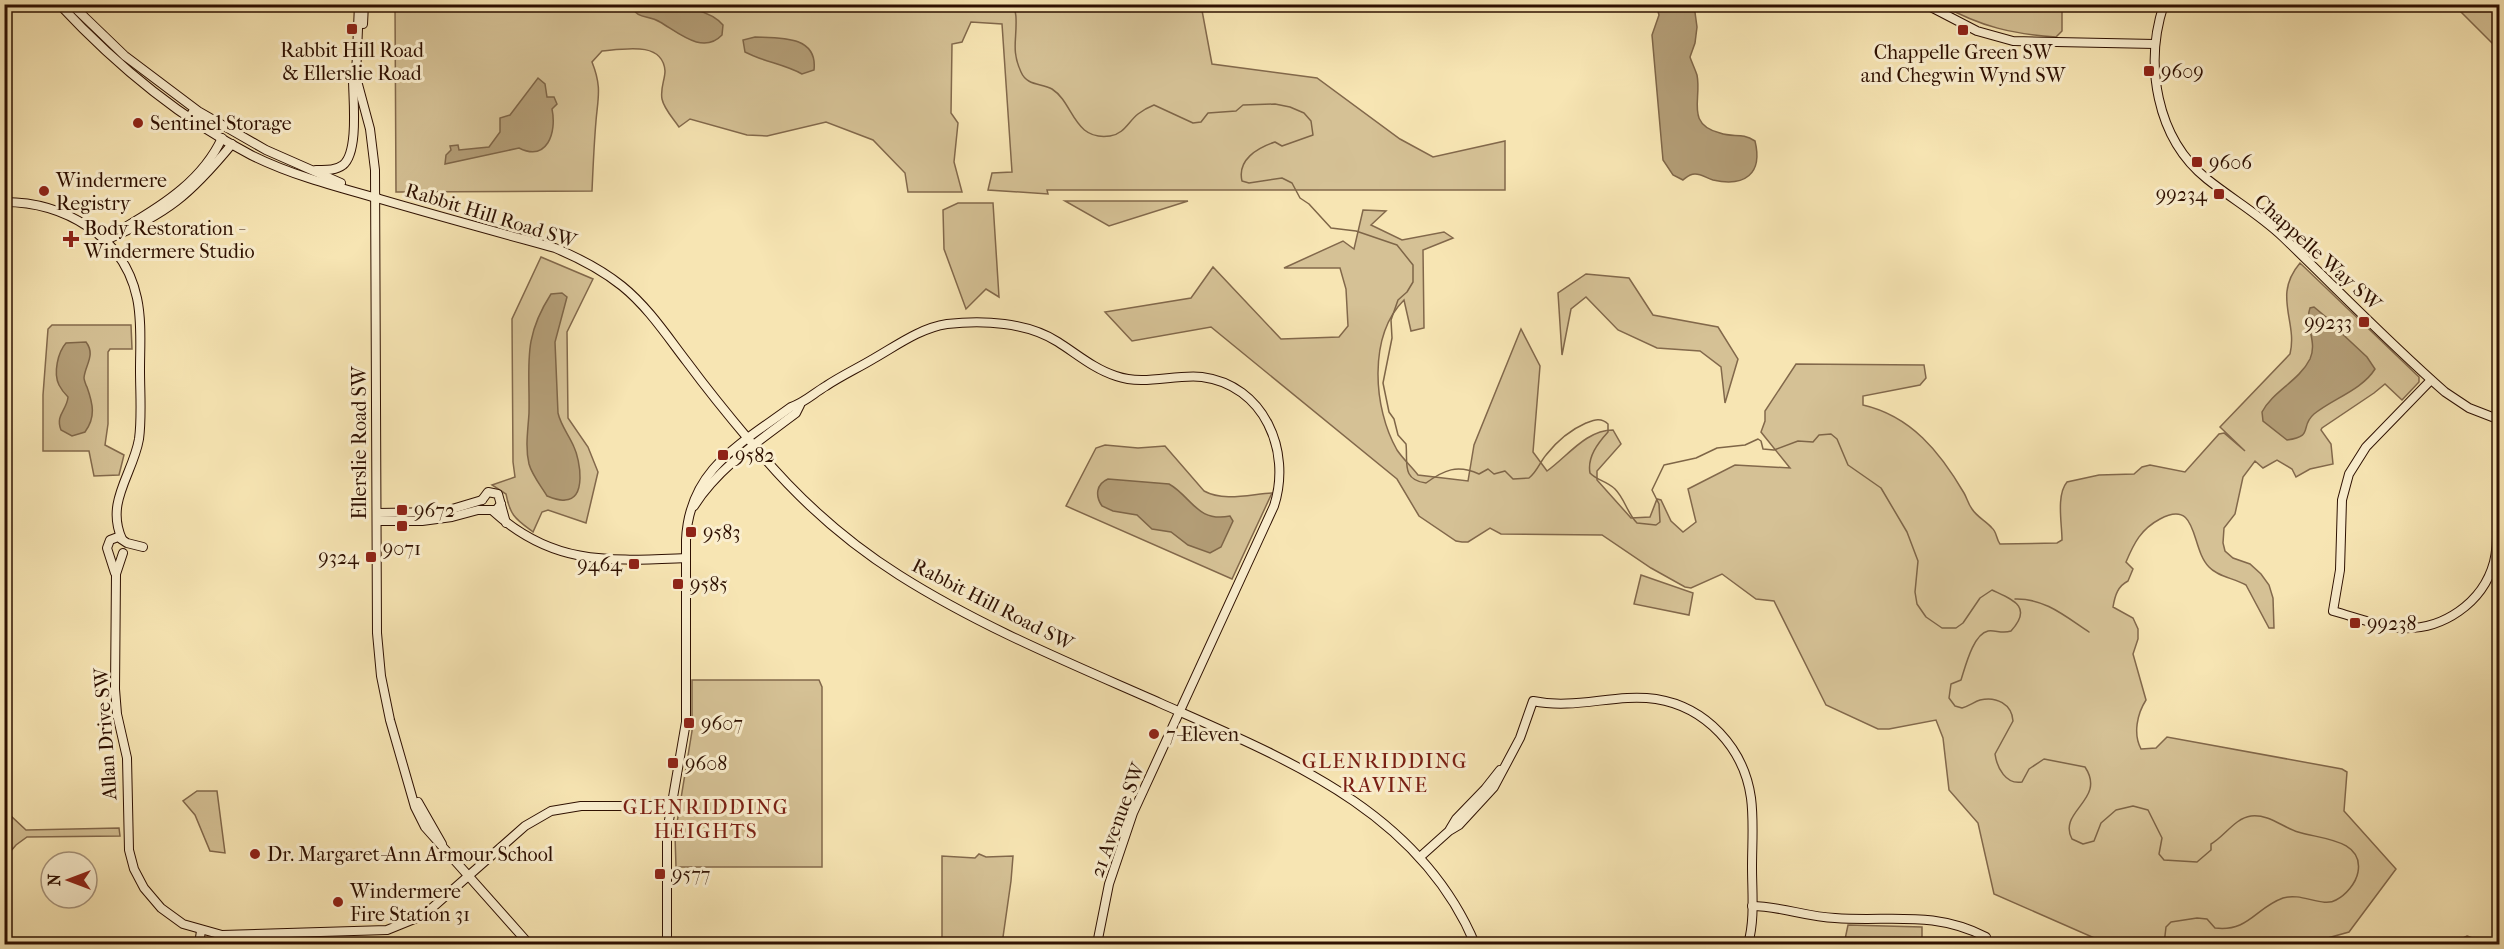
<svg xmlns="http://www.w3.org/2000/svg" width="2504" height="949" font-family="'IM FELL French Canon',serif">
<style>
.green{fill:#d5c195;stroke:#82684b;stroke-width:1.5}
.water{fill:#b39d76;stroke:#7e6547;stroke-width:1.5}
.lines{fill:none;stroke-linecap:round;stroke-linejoin:round}
.stream{stroke:#7e6547;stroke-width:1.5}
.secondary-casing{stroke:#2e1001;stroke-width:10}
.secondary{stroke:#faeece;stroke-width:8}
.poi-dot{fill:#8f2418;stroke:#faeece;stroke-width:2}
.labels{text-anchor:middle;stroke-width:6;stroke-linejoin:round;paint-order:stroke}
.poi-label{font-size:20px;fill:#2e1001;stroke:#faeece;text-anchor:start}
.street-label{font-size:20px;fill:#2e1001;stroke:#faeece}
.neighbourhood-label{font-size:21px;letter-spacing:1.5px;fill:#7a1f14;stroke:#faeece}
</style>
<rect width="100%" height="100%" fill="#f7e5b3"/>
<filter id="stains"><feTurbulence type="fractalNoise" baseFrequency=".00333" numOctaves="4"/><feColorMatrix values="0 0 0 0 .2 0 0 0 0 .09 0 0 0 0 .02 0 0 0 .5 -.17"/></filter>
<radialGradient id="worn" r=".72"><stop offset=".6" stop-color="#630" stop-opacity="0"/><stop offset="1" stop-color="#630" stop-opacity=".3"/></radialGradient>
<g class="green">
<path d="M395,5H1201L1212,64L1317,78L1400,139L1433,157L1505,141V190H1047L1048,194L988,190L992,173L1012,172L1002,24L971,22L962,42L952,44L951,113L958,123L954,162L962,192H908L905,173L873,140L826,122L767,136L747,135L690,119L679,127C673,118 664,109 662,99C660,88 665,80 665,71C663,41 624,49 602,51L592,62C602,87 598,97 596,121C594,144 593,168 592,191L396,192Z"/>
<path d="M1942,5H2062V31L2056,37C2013,34 1981,27 1942,5Z"/>
<polygon points="2454,5 2499,5 2499,50"/>
<polygon points="1065,201 1188,201 1109,226"/>
<polygon points="958,203 993,203 999,297 986,289 966,309 944,249 943,210"/>
<path d="M1363,210L1386,211L1371,225L1402,240L1444,232L1453,238L1423,250L1424,328L1411,331L1404,300C1368,336 1373,408 1397,450C1403,459 1412,467 1418,475L1468,481L1474,445L1521,329L1540,366L1533,452L1547,471C1568,456 1586,430 1613,430L1621,444L1597,471V480L1631,518L1650,517L1657,499L1661,500L1671,521L1683,532L1696,522L1688,489L1735,465L1790,468L1761,432L1765,421V411L1796,364L1924,365L1926,378L1920,385L1863,396V405C1911,416 1940,452 1964,493C1967,498 1968,504 1972,509C1977,517 1986,521 1992,528C1997,532 1996,539 2000,544L2057,543L2062,540C2062,524 2056,495 2067,482L2099,475L2134,474L2142,467L2150,465L2185,472L2219,434L2224,433L2245,451L2220,427L2290,354C2298,321 2272,296 2300,263L2419,377V382L2402,400L2385,384L2374,393L2322,428L2321,430L2331,444L2333,464L2310,469L2296,477L2292,469L2277,460L2263,468L2255,461L2243,477L2235,514L2224,528L2223,543L2225,551L2233,558L2250,564L2261,574L2269,585L2273,598L2274,628H2269L2246,585C2234,578 2218,577 2209,567C2190,548 2199,498 2160,519C2141,529 2134,543 2126,562L2133,569L2128,581C2118,586 2115,595 2113,607L2133,618L2138,629V639L2133,654L2146,700C2137,714 2133,734 2141,749L2156,748L2167,737L2342,769L2347,772L2344,811L2396,869L2349,932L2306,944H2108L1994,894L1978,823L1949,790L1943,738L1936,720L1889,729H1878L1826,705L1774,601L1756,599L1722,574L1691,588L1685,587L1651,568L1602,535L1501,534L1490,528L1468,542H1462L1456,541L1419,516L1397,479L1211,327L1132,341L1105,312L1191,298L1213,267L1281,339L1339,337L1348,326L1346,289L1340,268H1284L1343,241L1354,249Z"/>
<path d="M541,257L593,279L567,332L568,418L588,447L598,472L586,523L548,510L542,512L533,532C516,519 510,516 506,494L492,485L515,477L513,462L512,319Z"/>
<polygon points="1586,274 1629,278 1653,315 1718,327 1738,359 1725,403 1721,367 1700,351 1657,348 1618,330 1586,297 1571,309 1562,355 1558,293"/>
<polygon points="52,325 131,325 132,349 110,349 108,352 108,424 105,445 124,455 119,475 94,476 89,451 43,451 43,395 48,329"/>
<path d="M1105,445L1138,448L1165,446L1204,491C1224,502 1251,494 1272,493L1232,579L1066,506L1096,448Z"/>
<polygon points="1641,575 1693,593 1689,615 1634,604"/>
<polygon points="692,680 819,680 822,687 822,867 676,867 675,835 692,731"/>
<polygon points="197,791 217,791 225,853 210,851 195,815 183,801"/>
<polygon points="9,799 8,810 11,813 10,815 26,830 119,828 120,836 27,837 16,845 5,858 5,800"/>
<polygon points="979,854 986,857 1013,856 1011,881 1002,944 899,944 899,942 938,942 942,938 942,856 975,858"/>
<polygon points="1848,925 1922,927 1922,944 1844,944"/>
<polygon points="2467,936 2489,944 2450,944"/>
</g>
<g class="water">
<path d="M630,5C655,4 706,4 723,25L722,35C703,55 679,33 660,22C647,14 639,21 630,5Z"/>
<path d="M1656,5H1694L1697,27L1695,43L1690,57C1692,63 1695,69 1697,75C1702,99 1685,124 1720,133C1734,138 1741,132 1755,141C1763,174 1745,187 1713,180C1706,178 1702,174 1695,174C1689,174 1687,177 1683,180L1673,175L1663,160L1652,35L1659,15Z"/>
<path d="M755,37C779,38 818,35 814,70L802,74C784,64 764,62 745,52L743,40Z"/>
<path d="M538,78L545,84L547,97H554L557,104L552,109C557,133 547,162 519,148L445,164L446,155L451,150L450,146L458,145L459,150L489,147L500,132V118L510,115Z"/>
<path d="M562,293L567,297L555,342L558,413C561,426 569,435 574,447C580,460 587,499 565,500C559,501 552,498 547,496C541,486 532,475 529,464C525,447 528,430 529,413C530,364 522,339 551,294Z"/>
<path d="M2314,307L2327,318L2328,328L2332,325L2336,328L2367,357L2375,369C2362,390 2332,399 2314,414C2299,427 2315,436 2287,440L2263,421L2262,412C2273,391 2299,381 2310,359C2318,342 2304,324 2310,308Z"/>
<path d="M86,342C96,355 85,365 84,378C84,379 86,386 87,387C93,404 96,417 85,432L72,436L61,430C55,415 67,410 68,397C65,394 61,389 59,385C53,373 58,352 66,343Z"/>
<path d="M1108,479L1169,484C1191,496 1197,523 1230,516L1233,521L1221,547L1210,553L1188,545L1171,532L1152,529L1137,515L1113,511L1102,506C1095,496 1096,484 1108,479Z"/>
</g>
<g class="lines">
<g class="stream">
<path d="M1015,4C1014,10 1016,13 1016,18C1017,40 1011,50 1021,72C1027,86 1041,83 1052,89C1074,103 1073,141 1110,136C1124,134 1128,122 1138,114C1143,110 1149,107 1154,105L1193,123L1201,122L1208,113L1236,111L1243,105L1275,104L1290,107L1304,113L1311,121L1313,135L1282,146L1275,142C1257,148 1237,160 1242,181L1249,183L1282,178L1292,183L1300,198L1309,204L1331,228L1356,231L1397,245L1413,265V282L1407,292L1398,300L1391,320L1392,338L1383,383L1389,412L1394,419L1398,435L1406,444C1408,462 1401,480 1426,483C1444,470 1457,464 1479,474L1488,469L1494,474L1505,471L1513,479L1529,478C1537,472 1540,462 1546,455C1557,441 1570,430 1586,423C1594,420 1601,417 1608,424V432C1598,443 1587,457 1590,473C1596,480 1607,481 1615,489C1625,499 1627,513 1637,523L1656,525L1660,522L1659,504L1652,490L1664,465L1696,458L1717,448L1745,445L1758,439L1761,441L1763,449L1774,450L1798,441L1813,442L1819,435L1831,434L1837,439L1848,465L1881,488L1907,532L1918,561L1915,592L1917,604L1926,617L1942,628H1956L1963,623L1980,598L1992,590C2011,599 2034,606 2011,631C2002,634 1996,630 1988,631C1973,634 1965,668 1961,680L1951,684L1949,698L1955,706L1962,708C1969,706 1974,702 1980,700C1996,696 2012,704 2013,721L1995,754C1997,768 2006,785 2022,782L2029,769L2044,759L2085,767C2107,800 2057,811 2072,839L2083,844L2094,841L2101,823L2116,810L2133,806L2148,810L2162,838L2159,854L2164,860L2197,862L2211,850V844C2224,837 2235,818 2251,816C2269,814 2282,827 2298,832C2320,839 2364,839 2358,872C2356,883 2346,895 2336,900C2323,908 2301,892 2283,898C2255,908 2249,932 2215,928L2207,919L2197,918L2171,922L2166,927L2164,944"/>
<path d="M2015,599C2044,598 2065,616 2089,632"/>
<polyline points="2212,944 2217,943 2220,944"/>
</g>
<g class="secondary-casing">
<g id="secondary">
<path d="M59,4C115,64 178,117 251,155C291,175 337,187 380,199C438,216 497,232 555,248C579,258 602,270 622,286C648,307 667,336 687,362C707,389 728,415 750,441C792,493 842,539 899,575C981,627 1072,664 1160,703C1284,758 1419,810 1475,944"/>
<polyline points="71,4 125,56 198,111 266,150 341,183"/>
<polyline points="359,4 356,77 370,129 375,170 377,633 381,676 390,720 415,807 425,827 529,944"/>
<polyline points="1925,4 1977,31 2013,41 2155,44"/>
<path d="M2164,4C2144,64 2156,138 2207,179C2232,199 2260,215 2283,237C2337,289 2389,343 2445,392L2469,408L2500,420"/>
<polyline points="4,9 13,4"/>
<polyline points="363,24 364,4"/>
<polyline points="192,113 215,127"/>
<path d="M316,170C325,170 335,171 343,165C359,152 353,99 353,79"/>
<path d="M4,202C64,202 124,236 137,298C142,321 140,347 140,370C140,393 142,417 139,439C133,474 105,502 122,539"/>
<path d="M127,226C165,204 203,179 222,138"/>
<path d="M106,240C167,214 190,195 232,144"/>
<path d="M2431,380L2366,447L2349,474L2342,500L2340,570L2333,611C2355,617 2377,626 2400,628C2442,631 2483,603 2494,562C2499,543 2497,522 2497,502C2497,475 2498,447 2498,419"/>
<polyline points="482,500 488,492 498,494 506,523"/>
<path d="M694,506C719,467 759,441 796,413L800,405"/>
<path d="M493,511C553,566 610,561 686,558"/>
<polyline points="377,513 442,512 482,500"/>
<polyline points="377,521 422,521 452,517 478,510 496,510 501,504"/>
<polyline points="123,553 116,574 115,689 117,714 127,758 129,850 134,869 144,888 161,908 183,924 222,935 387,930 424,915 525,826 551,811 581,806 671,806"/>
<polyline points="115,573 107,548 110,540 118,537 127,543 143,547"/>
<polyline points="418,802 442,844"/>
<polyline points="1450,829 1456,819 1485,789 1500,770"/>
<path d="M1420,857L1449,831L1459,825L1494,787L1520,738L1533,701C1576,710 1615,693 1656,699C1706,707 1744,748 1751,798C1754,821 1752,844 1752,867C1752,892 1755,920 1748,944"/>
<path d="M1752,906C1780,906 1807,917 1835,918C1890,922 1933,910 1986,937"/>
<polyline points="199,944 201,931"/>
<path d="M667,944V832L686,722V540C689,470 739,445 791,407C804,403 814,393 826,386C841,376 858,368 873,359C896,346 920,328 947,324C983,320 1027,322 1058,342C1077,354 1094,369 1116,376C1144,386 1174,374 1202,377C1264,385 1292,451 1274,506L1133,813L1109,884L1097,944"/>
</g>
</g>
<use href="#secondary" class="secondary"/>
</g>
<g class="poi-dot">
<rect x="346" y="23" width="12" height="12" rx="3"/>
<rect x="1957" y="24" width="12" height="12" rx="3"/>
<rect x="2143" y="65" width="12" height="12" rx="3"/>
<circle cx="138" cy="123" r="6"/>
<rect x="2191" y="156" width="12" height="12" rx="3"/>
<circle cx="44" cy="191" r="6"/>
<rect x="2213" y="188" width="12" height="12" rx="3"/>
<path d="M68 230h6v6h6v6h-6v6h-6v-6h-6v-6h6z"/>
<rect x="2358" y="316" width="12" height="12" rx="3"/>
<rect x="717" y="449" width="12" height="12" rx="3"/>
<rect x="396" y="504" width="12" height="12" rx="3"/>
<rect x="396" y="520" width="12" height="12" rx="3"/>
<rect x="685" y="526" width="12" height="12" rx="3"/>
<rect x="365" y="551" width="12" height="12" rx="3"/>
<rect x="628" y="558" width="12" height="12" rx="3"/>
<rect x="672" y="578" width="12" height="12" rx="3"/>
<rect x="2349" y="617" width="12" height="12" rx="3"/>
<rect x="683" y="717" width="12" height="12" rx="3"/>
<circle cx="1154" cy="734" r="6"/>
<rect x="667" y="757" width="12" height="12" rx="3"/>
<circle cx="255" cy="854" r="6"/>
<rect x="654" y="868" width="12" height="12" rx="3"/>
<circle cx="338" cy="902" r="6"/>
</g>
<g class="labels">
<g class="poi-label">
<text x="352" y="57" text-anchor="middle">Rabbit Hill Road<tspan x="352" dy="23">&amp; Ellerslie Road</tspan></text>
<text x="1963" y="59" text-anchor="middle">Chappelle Green SW<tspan x="1963" dy="23">and Chegwin Wynd SW</tspan></text>
<text x="2161" y="78">9609</text>
<text x="150" y="130">Sentinel Storage</text>
<text x="2209" y="169">9606</text>
<text x="56" y="187">Windermere<tspan x="56" dy="23">Registry</tspan></text>
<text x="2207" y="201" text-anchor="end">99234</text>
<text x="84" y="235">Body Restoration -<tspan x="84" dy="23">Windermere Studio</tspan></text>
<text x="2352" y="329" text-anchor="end">99233</text>
<text x="735" y="462">9582</text>
<text x="414" y="517">9672</text>
<text x="703" y="539">9583</text>
<text x="402" y="555" text-anchor="middle">9071</text>
<text x="359" y="564" text-anchor="end">9324</text>
<text x="622" y="571" text-anchor="end">9464</text>
<text x="690" y="591">9585</text>
<text x="2367" y="630">99238</text>
<text x="701" y="730">9607</text>
<text x="1166" y="741">7-Eleven</text>
<text x="685" y="770">9608</text>
<text x="267" y="861">Dr. Margaret-Ann Armour School</text>
<text x="672" y="881">9577</text>
<text x="350" y="898">Windermere<tspan x="350" dy="23">Fire Station 31</tspan></text>
</g>
<g class="street-label">
<text transform="translate(491 215) rotate(17)" y="7">Rabbit Hill Road SW</text>
<text transform="translate(2318 252) rotate(42)" y="7">Chappelle Way SW</text>
<text transform="translate(359 443) rotate(-90)" y="7">Ellerslie Road SW</text>
<text transform="translate(993 604) rotate(27)" y="7">Rabbit Hill Road SW</text>
<text transform="translate(105 734) rotate(-94)" y="7">Allan Drive SW</text>
<text transform="translate(1117 820) rotate(-69)" y="7">21 Avenue SW</text>
</g>
<g class="neighbourhood-label">
<text x="1385" y="768">GLENRIDDING<tspan x="1385" dy="24">RAVINE</tspan></text>
<text x="706" y="814">GLENRIDDING<tspan x="706" dy="24">HEIGHTS</tspan></text>
</g>
</g>
<rect width="2504" height="949" fill="none" stroke="#f7e5b3" stroke-width="24"/>
<rect x="6" y="6" width="2492" height="937" fill="none" stroke="#2e1001" stroke-width="3"/>
<rect x="12" y="12" width="2480" height="925" fill="none" stroke="#2e1001" stroke-width="1.5"/>
<g transform="translate(69 880) rotate(270)"><circle r="28" fill="#faeece" stroke="#a8957c" stroke-width="1.5"/>
<path d="M0-4.5L10 22L0 15L-10 22Z" fill="#8f2418"/>
<text y="-9" font-size="16" font-weight="bold" text-anchor="middle" fill="#2e1001">N</text>
</g>
<rect width="100%" height="100%" filter="url(#stains)"/>
<rect width="100%" height="100%" fill="url(#worn)"/>
</svg>
